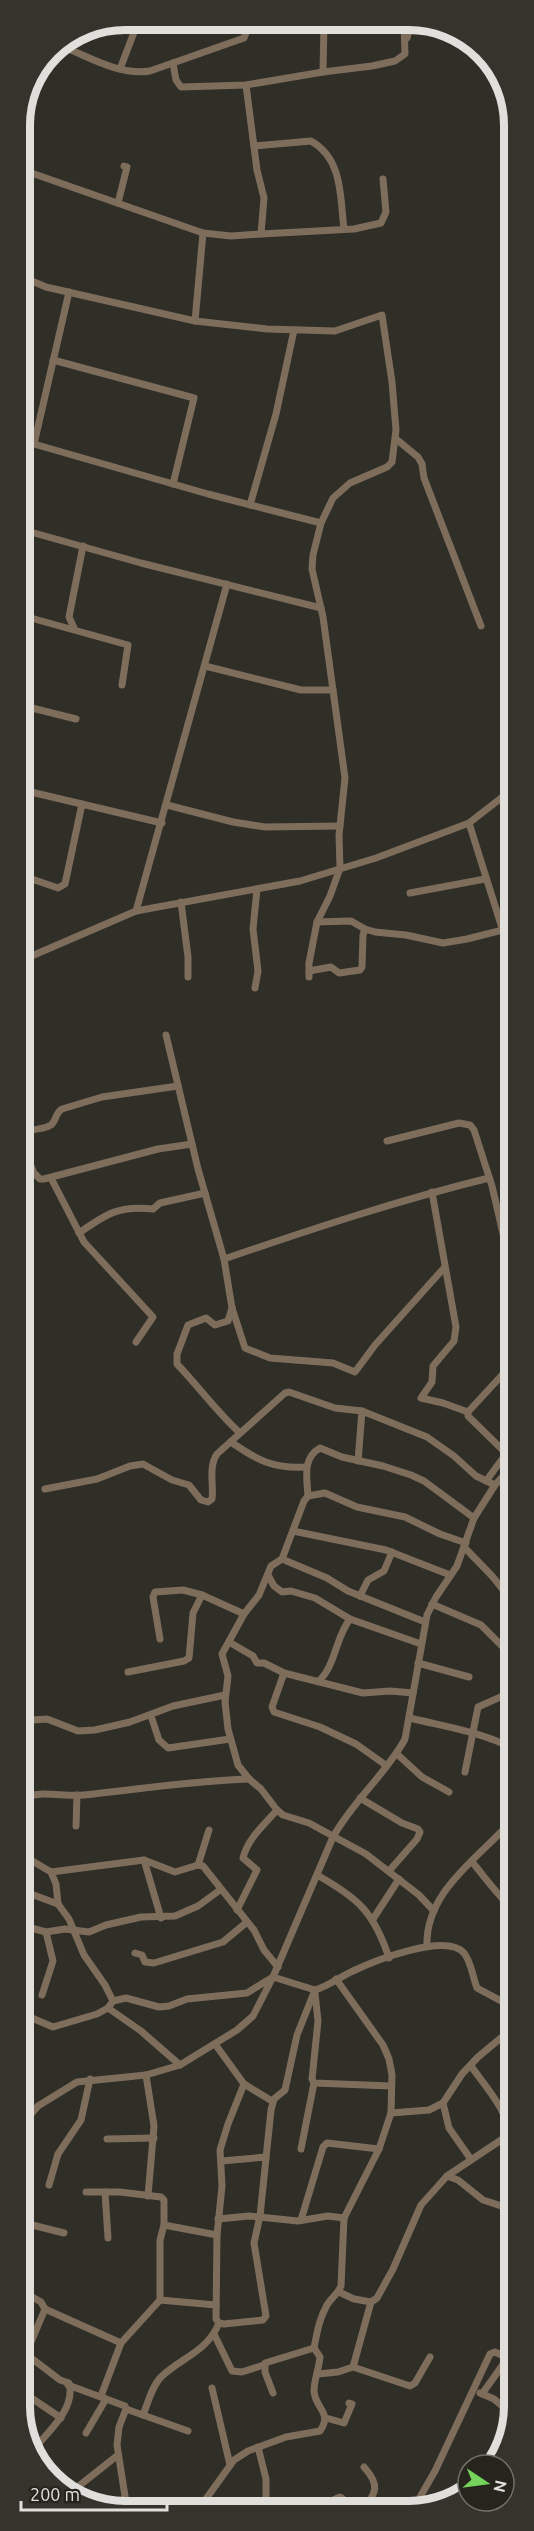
<svg xmlns="http://www.w3.org/2000/svg" width="534" height="2531" font-family="Ubuntu,sans-serif">
<style>
.lines{fill:none;stroke-linecap:round;stroke-linejoin:round}
.minor{stroke:#7f6d5b;stroke-width:7}
.rim{fill:none;stroke:#e0dfdb;stroke-width:8}
</style>
<rect width="100%" height="100%" fill="#2f2e27"/>
<g class="lines">
<g class="minor">
<path d="M69,38L64,47C91,58 121,76 150,71L244,38L249,25"/>
<polyline points="407,38 411,23"/>
<polyline points="173,63 176,80 181,87 246,85 323,72 372,66 395,61 405,54 404,23"/>
<polyline points="120,69 136,27"/>
<polyline points="323,72 324,24"/>
<path d="M254,146L311,141C343,159 340,197 344,229"/>
<polyline points="20,169 203,233 231,236 261,234 264,198 257,170 246,85"/>
<polyline points="118,203 127,167 124,166"/>
<polyline points="261,234 354,229 381,223 386,212 383,179"/>
<polyline points="20,276 46,287 195,321 203,233"/>
<polyline points="195,321 267,329 335,331 382,315 392,382 396,430 392,462 387,467 350,483 333,498 321,523 313,555 312,569 323,617 345,778 339,835 340,868 330,896 317,922 309,963 309,977"/>
<polyline points="53,360 194,398 173,484"/>
<polyline points="396,439 418,457 422,464 424,478 481,626"/>
<polyline points="20,440 208,494 321,523"/>
<polyline points="34,444 69,292"/>
<polyline points="250,505 276,414 294,330"/>
<polyline points="505,522 514,523"/>
<polyline points="20,529 141,563 321,608"/>
<polyline points="20,615 128,645 122,685"/>
<polyline points="74,628 69,617 83,546"/>
<polyline points="205,666 301,690 333,690"/>
<polyline points="20,705 76,719"/>
<polyline points="20,749 31,708"/>
<polyline points="20,786 31,792 162,823"/>
<polyline points="167,805 233,822 265,827 340,826"/>
<polyline points="469,823 514,966"/>
<polyline points="20,875 58,888 65,884 82,804"/>
<polyline points="410,893 485,879"/>
<polyline points="181,902 188,957 188,977"/>
<polyline points="136,911 227,584"/>
<polyline points="317,922 351,921 365,929 375,932 406,935 443,943 467,939 514,927"/>
<polyline points="20,961 136,911 300,881 376,858 469,823 514,788"/>
<polyline points="309,971 331,967 339,973 360,970 362,967 363,935 365,929"/>
<polyline points="255,988 258,971 253,929 257,889"/>
<polyline points="166,1035 198,1169 224,1259 232,1308 245,1348 270,1358 333,1363 355,1372 375,1345 444,1268"/>
<path d="M20,1131C28,1130 44,1130 51,1125C57,1120 55,1113 62,1109L102,1097L178,1086"/>
<polyline points="20,1140 34,1173 40,1179 44,1179 158,1149 192,1144"/>
<polyline points="387,1141 459,1123 470,1125 474,1130 492,1186 514,1281"/>
<polyline points="51,1178 84,1242 153,1317 136,1342"/>
<polyline points="432,1192 456,1327 454,1341 433,1366 432,1382 421,1398 443,1403 468,1412 468,1416 514,1461"/>
<polyline points="502,1228 514,1227"/>
<path d="M79,1233C106,1214 119,1205 153,1209L160,1203L205,1193"/>
<path d="M224,1259C312,1229 399,1200 489,1178"/>
<path d="M232,1308L228,1321L215,1325L206,1318L188,1325L177,1354V1364C199,1387 217,1412 240,1433"/>
<polyline points="468,1412 514,1362"/>
<path d="M231,1442C257,1460 273,1469 306,1467"/>
<polyline points="358,1461 362,1411"/>
<polyline points="486,1481 506,1454"/>
<path d="M45,1489L97,1479L130,1466L143,1464L172,1480L189,1485L201,1500L208,1502L212,1499C214,1485 208,1467 217,1454L285,1393L289,1392L335,1408L362,1411L427,1437L454,1456L476,1476L495,1485"/>
<polyline points="308,1496 325,1493 357,1507 405,1517 440,1534 466,1543"/>
<polyline points="293,1531 386,1550 450,1575"/>
<polyline points="465,1548 492,1576 514,1603"/>
<polyline points="282,1559 327,1578 348,1591 425,1622"/>
<polyline points="268,1575 274,1586 282,1592 291,1591 315,1598 350,1619 421,1644"/>
<polyline points="360,1596 368,1580 384,1571 392,1552"/>
<polyline points="432,1604 481,1625 502,1646"/>
<polyline points="160,1639 153,1597 155,1592 183,1590 202,1595 244,1614"/>
<polyline points="229,1642 253,1656 257,1663 264,1663 284,1673 363,1693 390,1691 413,1693"/>
<polyline points="418,1663 469,1677"/>
<polyline points="128,1672 184,1661 189,1658 193,1613 202,1595"/>
<polyline points="284,1673 272,1707 274,1712 320,1727 356,1744 387,1766"/>
<path d="M319,1681C336,1665 335,1638 350,1619"/>
<polyline points="151,1716 159,1740 168,1748 230,1739"/>
<path d="M410,1718C446,1727 482,1732 514,1749"/>
<polyline points="20,1726 32,1720 47,1719 78,1731 95,1730 130,1722 173,1706 225,1695"/>
<polyline points="397,1754 422,1777 449,1792"/>
<polyline points="465,1772 478,1707 514,1691"/>
<path d="M20,1798C42,1790 62,1797 84,1795C139,1789 193,1781 249,1779"/>
<polyline points="360,1798 402,1823 418,1829 420,1832 417,1839 389,1871"/>
<polyline points="76,1826 77,1795"/>
<polyline points="20,1831 29,1859 51,1872 144,1860 175,1872 198,1865 203,1866 254,1930 264,1950 278,1967"/>
<polyline points="144,1860 161,1918"/>
<path d="M473,1863C482,1874 491,1886 501,1897C507,1903 508,1912 514,1918"/>
<polyline points="198,1865 209,1830"/>
<polyline points="51,1872 56,1884 58,1904 69,1919 84,1955 105,1985 113,2001"/>
<path d="M317,1875C358,1898 374,1912 389,1958"/>
<polyline points="20,1890 58,1904"/>
<polyline points="502,1898 514,1889"/>
<path d="M237,1910L257,1870L243,1858C248,1838 264,1825 277,1810"/>
<path d="M434,1911L419,1895L366,1854L309,1823L283,1815L277,1810L261,1789L249,1779L238,1765L228,1729L225,1702L228,1676L222,1654L244,1614L259,1595L271,1566L282,1559L304,1501L308,1496C307,1478 302,1458 320,1448L342,1457L383,1466L411,1475L424,1481L474,1518"/>
<polyline points="373,1919 399,1879"/>
<polyline points="20,1925 46,1932 65,1929 89,1932 106,1925 141,1917 175,1916 198,1906 220,1890"/>
<path d="M427,1946C425,1890 481,1857 514,1818"/>
<polyline points="135,1953 142,1955 145,1962 154,1963 223,1942 247,1922"/>
<polyline points="315,1993 318,2021 312,2079 314,2083 391,2086"/>
<polyline points="42,1995 53,1961 46,1932"/>
<polyline points="108,2008 141,2031 180,2065"/>
<path d="M20,2013L53,2027L97,2014L108,2008L113,2001L126,1998L159,2007L169,2006L187,1999L247,1993L273,1977L315,1990C328,1986 340,1977 353,1971C374,1961 446,1932 464,1953C471,1961 473,1978 477,1988L514,2008"/>
<polyline points="215,2044 244,2084 272,2101"/>
<polyline points="146,2075 154,2126 148,2196"/>
<polyline points="244,2084 228,2124 220,2150 222,2186 217,2235 216,2319 219,2323 224,2324 263,2320 266,2316 254,2243 260,2216 271,2110 274,2099 285,2090 297,2035 315,1990"/>
<polyline points="443,2103 449,2128 470,2158"/>
<polyline points="391,2113 429,2110 443,2103 462,2074 478,2057 514,2027"/>
<path d="M20,2127L38,2106L77,2082L146,2075L180,2065L237,2030L253,2016L273,1977L333,1837C353,1801 386,1774 405,1739L427,1615L436,1597L457,1566L474,1518L495,1485L514,1464"/>
<polyline points="107,2139 154,2138"/>
<polyline points="301,2149 314,2083"/>
<polyline points="221,2161 266,2157"/>
<polyline points="447,2176 458,2180 483,2200 514,2210"/>
<polyline points="49,2185 58,2154 81,2120 90,2079"/>
<polyline points="86,2192 120,2192 161,2197 164,2200 164,2225 217,2235"/>
<polyline points="105,2192 108,2238"/>
<polyline points="218,2219 249,2216 298,2221 328,2216 344,2218"/>
<polyline points="301,2220 323,2147 327,2143 379,2149"/>
<polyline points="20,2222 64,2233"/>
<path d="M20,2290L41,2302L45,2309L26,2354L60,2380L69,2383C76,2408 49,2431 34,2449"/>
<path d="M339,2292L354,2299L371,2302L377,2298L393,2269L421,2205L447,2176L507,2136C513,2116 482,2082 471,2066"/>
<polyline points="160,2300 160,2240 164,2225"/>
<polyline points="45,2309 121,2343"/>
<polyline points="214,2334 232,2371 242,2372 264,2365"/>
<polyline points="26,2354 23,2371 27,2395 61,2418"/>
<polyline points="353,2367 410,2386 415,2383 430,2357"/>
<polyline points="318,2374 338,2372 353,2367 371,2302"/>
<polyline points="68,2385 125,2406 126,2409 119,2427 117,2445 127,2509"/>
<polyline points="212,2388 230,2465"/>
<polyline points="273,2393 265,2372 265,2363 314,2348"/>
<polyline points="480,2393 494,2399 513,2415"/>
<polyline points="482,2394 514,2349"/>
<polyline points="101,2396 121,2343 160,2300 216,2305"/>
<polyline points="126,2409 188,2431"/>
<path d="M143,2415C148,2403 152,2386 161,2377C182,2357 207,2352 219,2323"/>
<polyline points="326,2418 344,2423 352,2404 349,2403"/>
<polyline points="86,2433 106,2399"/>
<polyline points="491,2465 514,2411"/>
<polyline points="65,2487 75,2489 118,2455"/>
<polyline points="242,2506 263,2503 266,2500 266,2479 258,2447"/>
<path d="M198,2510L234,2460L248,2451L286,2437L320,2431C333,2412 315,2409 314,2391C314,2380 319,2368 320,2357L314,2348C317,2333 319,2319 327,2305C331,2298 338,2294 341,2286L344,2218L379,2149L391,2113L392,2075L389,2059L383,2045L336,1979"/>
<polyline points="311,2510 340,2497 343,2499 342,2510"/>
<path d="M363,2510C377,2492 380,2485 364,2467"/>
<polyline points="412,2511 435,2471 490,2354 495,2352 514,2361"/>
</g>
</g>
<path d="M0 0H534V2531H0ZM125 30H409A95 95 0 0 1 504 125V2406A95 95 0 0 1 409 2501H125A95 95 0 0 1 30 2406V125A95 95 0 0 1 125 30Z" fill="#34332c" fill-rule="evenodd"/>
<path class="rim" d="M125 30H409A95 95 0 0 1 504 125V2406A95 95 0 0 1 409 2501H125A95 95 0 0 1 30 2406V125A95 95 0 0 1 125 30Z"/>
<g transform="translate(486 2483) rotate(103)"><circle r="28" fill="#25241d" stroke="#706f69" stroke-width="1.5"/>
<path d="M0-4.5L10 22L0 15L-10 22Z" fill="#76d25a"/>
<text y="-9" font-size="16" font-weight="bold" text-anchor="middle" fill="#e0dfdb">N</text>
</g>
<path d="M21 2501v9h146v-9" fill="none" stroke="#e0dfdb" stroke-width="3"/>
<text x="30" y="2501" font-size="18" fill="#e0dfdb" stroke="#25241d" stroke-width="4.5" paint-order="stroke">200 m</text>
</svg>
